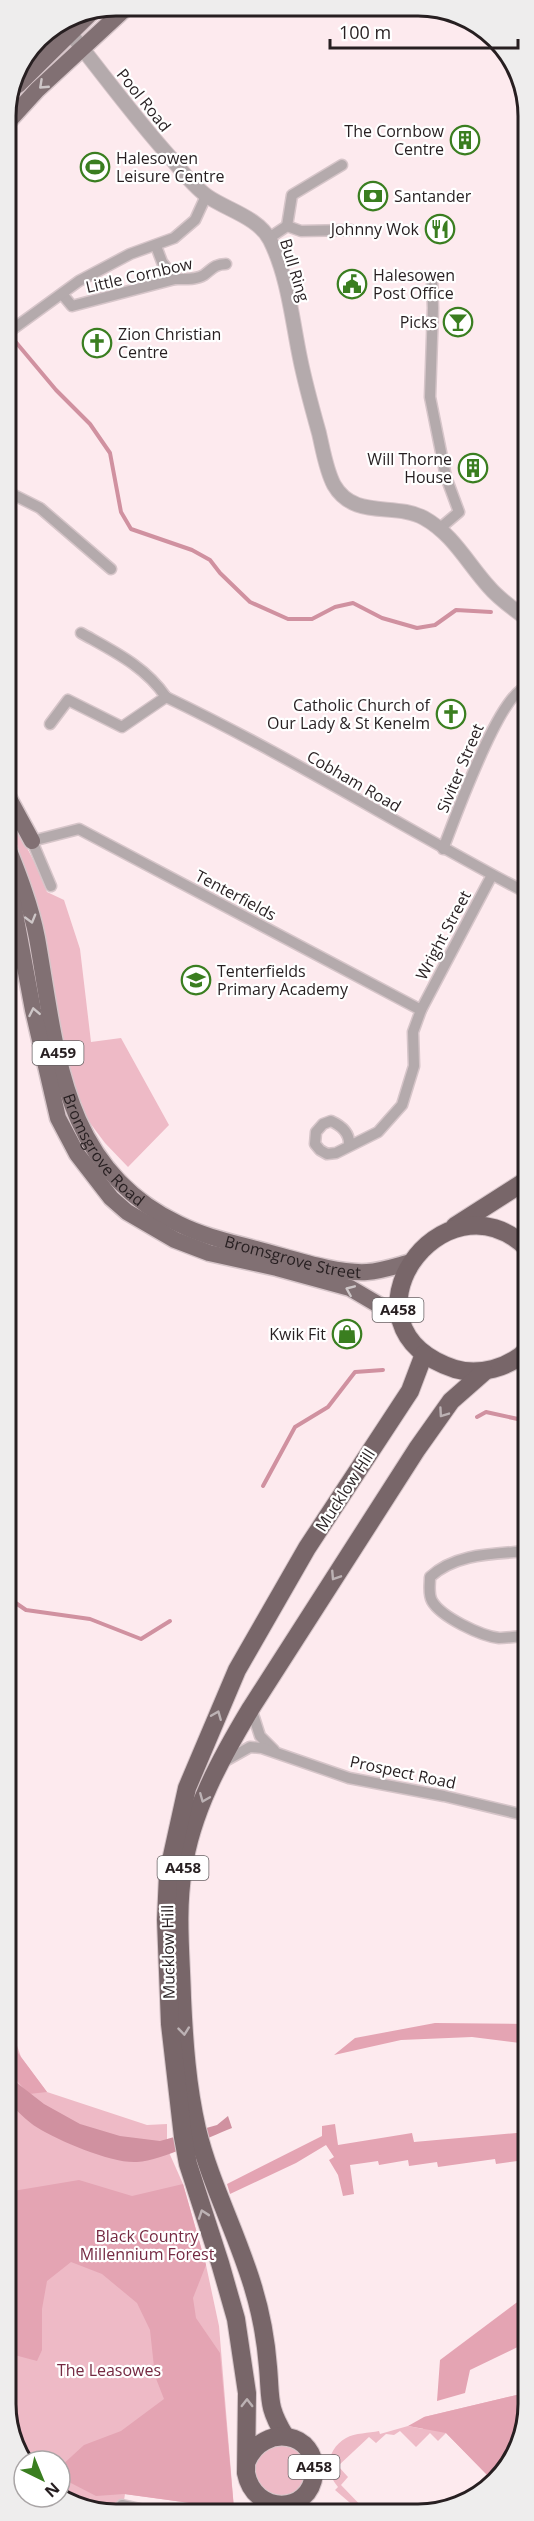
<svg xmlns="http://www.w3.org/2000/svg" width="534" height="2521" font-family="'Open Sans',sans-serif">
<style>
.green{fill:#eebac6}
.forest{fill:#e4a4b3}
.water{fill:#d091a0}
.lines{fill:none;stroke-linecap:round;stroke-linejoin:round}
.stream{stroke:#d091a0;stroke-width:4}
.minor-casing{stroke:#d6c5c9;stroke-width:13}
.tertiary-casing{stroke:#d6c5c9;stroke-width:16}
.primary-casing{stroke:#d6c5c9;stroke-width:19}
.trunk-casing{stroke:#d6c5c9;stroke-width:20}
.minor{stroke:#b4aaac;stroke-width:10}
.tertiary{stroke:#b4aaac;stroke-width:14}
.primary{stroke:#817073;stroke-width:16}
.trunk{stroke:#786669;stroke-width:18}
.oneway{stroke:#cdc6c7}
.oneway2{stroke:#bcb2b4}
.labels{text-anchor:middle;stroke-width:4.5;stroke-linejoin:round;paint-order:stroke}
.shield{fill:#fff;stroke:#686264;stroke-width:1.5}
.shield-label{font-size:15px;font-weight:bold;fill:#271f21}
.street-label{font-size:16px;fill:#271f21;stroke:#fff}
.poi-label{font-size:16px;fill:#271f21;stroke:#fff;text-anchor:end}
.park-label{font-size:16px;fill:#752a42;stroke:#fff}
.rim{fill:none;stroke:#271f21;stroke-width:3}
</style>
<rect width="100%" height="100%" fill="#fdeaee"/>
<g class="green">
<path d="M6,818C26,840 36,865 47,892L64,900L80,949L91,1042L121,1038L169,1125L128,1167L105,1143L81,1111L69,1080L41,928L16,841L6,823Z"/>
<polygon points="7,2017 21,2057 47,2092 147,2125 167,2124 167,2148 183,2184 206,2265 219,2326 234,2509 125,2494 122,2513 95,2513 60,2493 60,2461 26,2461 7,2418"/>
<path d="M521,2394L528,2411L500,2478L493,2481L446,2433L438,2441L430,2433L416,2447L400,2431L394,2435L386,2434L376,2443L369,2437L338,2466L348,2477L341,2485L369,2514H363L335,2490L338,2487C324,2471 327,2449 346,2438C355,2433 369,2433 379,2431L380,2434L408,2426L423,2429L424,2417Z"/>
<circle cx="280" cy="2471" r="26"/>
</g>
<g class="forest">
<polygon points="7,2019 18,2053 47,2092 29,2094 7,2070"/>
<polygon points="435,2023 528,2024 528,2044 472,2037 401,2040 334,2055 355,2038"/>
<polygon points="335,2124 338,2145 412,2133 414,2142 528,2132 528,2164 525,2164 525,2160 496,2164 495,2159 438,2167 437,2162 409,2166 408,2160 379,2165 378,2161 350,2165 354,2194 343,2196 338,2175 329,2160 334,2157 326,2145 296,2163 230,2194 227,2184 322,2136 322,2126"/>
<polygon points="79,2180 132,2196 183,2184 206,2265 193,2298 196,2318 220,2353 234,2509 124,2494 96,2496 67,2481 60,2467 84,2445 121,2431 164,2399 155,2376 150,2330 137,2303 102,2274 71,2262 47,2281 42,2309 42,2350 37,2361 7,2353 7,2192"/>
<polygon points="528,2294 528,2342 470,2370 465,2393 437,2401 440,2360"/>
<polygon points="521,2394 528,2411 500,2478 493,2481 446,2433 408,2426 424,2417"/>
</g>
<path class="water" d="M7,2070L17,2083L44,2104L80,2124L120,2136L160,2141L217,2125L228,2116L232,2128C206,2138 164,2160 137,2162C113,2164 59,2141 38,2128C26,2121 17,2110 7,2101Z"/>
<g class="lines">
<g class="stream">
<polyline points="9,334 56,390 90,424 110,453 121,512 131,529 192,550 210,560 220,573 250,602 288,619 312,619 335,607 353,603 382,618 417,628 435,625 456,610 491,612"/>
<polyline points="477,1417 486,1412 527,1421"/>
<polyline points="263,1486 295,1427 328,1407 355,1372 383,1370"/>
<polyline points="7,1597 26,1610 90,1619 141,1639 170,1621"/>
</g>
<g class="minor-casing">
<g id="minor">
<polyline points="287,226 292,195 342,165"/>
<polyline points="269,238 287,226 301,231 351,230"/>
<polyline points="156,246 162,262 175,279"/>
<polyline points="432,280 433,308 430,397 446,477 459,512 439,529"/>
<path d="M62,294L72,306L175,279C184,279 196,280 204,275C212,269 215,264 226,264"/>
<polyline points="6,334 79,281 130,254 174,238 195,220 206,196"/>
<polyline points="6,491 40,508 111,569"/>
<path d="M81,633C113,651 145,666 166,697"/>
<path d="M166,697C290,756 406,830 527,893"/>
<polyline points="50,724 68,700 122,727 166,697"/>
<path d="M443,849C454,821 500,691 527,687"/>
<polyline points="51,886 32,841 79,829 421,1010"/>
<path d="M349,1145C350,1133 342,1126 331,1121L323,1124L316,1132L315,1144L320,1150L327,1154L336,1153L378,1132L402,1105L414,1066L413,1032L421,1010L492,875"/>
<path d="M528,1551C494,1554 456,1553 430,1577C430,1585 428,1594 432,1601C441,1617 481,1636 499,1638C508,1638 518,1636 528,1636"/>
<polyline points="251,1708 260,1736 274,1750"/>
<polyline points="225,1761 250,1747 262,1748 349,1778 444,1796 528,1816"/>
<polyline points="122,2505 158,2513"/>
</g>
</g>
<g class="tertiary-casing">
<path id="tertiary" d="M70,33C103,74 134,117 170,157C181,170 193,186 207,196C227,210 258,217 270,240C288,276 292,319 300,358C305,383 312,408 319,433C323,450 326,470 334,485C354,520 395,502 424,518C453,534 468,564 489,587C500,600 514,609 527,619"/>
</g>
<g class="primary-casing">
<g id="primary">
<polyline points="18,85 94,10"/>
<polyline points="6,124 37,90 128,6"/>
<polyline points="6,793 32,841"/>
<path id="s1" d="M6,843C18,873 31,906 37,938C57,1050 61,1168 179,1224C203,1236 230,1242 256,1249C288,1257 335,1274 367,1272C382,1271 396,1266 411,1262"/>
<polyline points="6,886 13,903 33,1010 58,1118 77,1154 111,1198 127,1212 175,1240 209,1253 277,1268 350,1288 401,1318"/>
</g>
</g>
<g class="trunk-casing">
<g id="trunk">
<polyline points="455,1226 527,1180"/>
<path d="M527,1248C443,1167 328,1327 455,1369C479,1376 509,1368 527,1350"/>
<path d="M285,2436C267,2406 271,2400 268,2367C266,2341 261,2313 253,2287C237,2233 210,2183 197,2129C187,2086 184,2041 182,1998C181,1956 176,1912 183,1870C191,1812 221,1758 251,1708L417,1449L451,1401L484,1372"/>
<path d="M247,2461C263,2423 318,2431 314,2474C310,2515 254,2515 246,2473L247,2393L236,2319L220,2263L188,2164L183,2137L170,2024L166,1920L168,1874L187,1788L237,1670L307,1548L410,1391L424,1354"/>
</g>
</g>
<use href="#minor" class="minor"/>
<use href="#tertiary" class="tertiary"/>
<use href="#primary" class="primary"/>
<use href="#trunk" class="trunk"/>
</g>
<defs><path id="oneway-chevron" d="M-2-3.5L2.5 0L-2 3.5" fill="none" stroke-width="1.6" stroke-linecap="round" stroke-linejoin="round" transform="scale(1.5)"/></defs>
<g class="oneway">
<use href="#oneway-chevron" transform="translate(43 85) rotate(137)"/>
<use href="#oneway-chevron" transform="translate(31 919) rotate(74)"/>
<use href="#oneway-chevron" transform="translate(34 1012) rotate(-101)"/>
<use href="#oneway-chevron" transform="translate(350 1290) rotate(-157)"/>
</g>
<g class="oneway2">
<use href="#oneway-chevron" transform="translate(443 1413) rotate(125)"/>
<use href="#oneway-chevron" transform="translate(335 1576) rotate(123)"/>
<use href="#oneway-chevron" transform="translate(217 1715) rotate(-68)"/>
<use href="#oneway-chevron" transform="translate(204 1798) rotate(112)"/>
<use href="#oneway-chevron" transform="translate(184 2031) rotate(84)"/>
<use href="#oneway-chevron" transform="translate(203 2214) rotate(-109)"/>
<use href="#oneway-chevron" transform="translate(247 2403) rotate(-90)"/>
</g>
<defs>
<g id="building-ring" transform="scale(1.5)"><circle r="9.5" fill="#fff" stroke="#3a7e20" stroke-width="1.5"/><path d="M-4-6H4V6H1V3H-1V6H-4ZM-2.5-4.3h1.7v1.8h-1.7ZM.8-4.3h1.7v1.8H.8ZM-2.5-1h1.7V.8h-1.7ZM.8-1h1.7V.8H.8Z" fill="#3a7e20"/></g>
<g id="stadium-ring" transform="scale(1.5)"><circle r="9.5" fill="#fff" stroke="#3a7e20" stroke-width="1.5"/><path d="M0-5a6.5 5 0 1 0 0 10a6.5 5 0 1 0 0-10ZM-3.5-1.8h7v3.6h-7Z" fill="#3a7e20"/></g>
<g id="bank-ring" transform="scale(1.5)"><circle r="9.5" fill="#fff" stroke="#3a7e20" stroke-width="1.5"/><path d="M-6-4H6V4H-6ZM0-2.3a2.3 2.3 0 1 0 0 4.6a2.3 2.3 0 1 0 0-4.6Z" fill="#3a7e20"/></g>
<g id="restaurant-ring" transform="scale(1.5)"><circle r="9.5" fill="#fff" stroke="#3a7e20" stroke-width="1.5"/><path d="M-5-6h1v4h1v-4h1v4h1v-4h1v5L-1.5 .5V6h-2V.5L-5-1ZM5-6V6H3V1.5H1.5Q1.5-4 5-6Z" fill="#3a7e20"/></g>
<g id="civic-ring" transform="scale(1.5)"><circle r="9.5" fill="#fff" stroke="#3a7e20" stroke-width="1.5"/><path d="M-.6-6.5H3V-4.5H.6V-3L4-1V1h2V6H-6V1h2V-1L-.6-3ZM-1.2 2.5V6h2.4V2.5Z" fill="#3a7e20"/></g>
<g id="bar-ring" transform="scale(1.5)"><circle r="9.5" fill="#fff" stroke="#3a7e20" stroke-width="1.5"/><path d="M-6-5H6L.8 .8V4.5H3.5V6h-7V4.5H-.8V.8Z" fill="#3a7e20"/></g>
<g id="church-ring" transform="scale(1.5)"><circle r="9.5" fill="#fff" stroke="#3a7e20" stroke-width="1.5"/><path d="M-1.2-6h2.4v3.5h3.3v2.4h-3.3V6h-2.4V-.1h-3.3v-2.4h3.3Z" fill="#3a7e20"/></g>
<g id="school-ring" transform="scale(1.5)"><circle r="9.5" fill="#fff" stroke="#3a7e20" stroke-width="1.5"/><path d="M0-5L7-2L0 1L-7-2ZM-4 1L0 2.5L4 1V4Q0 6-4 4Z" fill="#3a7e20"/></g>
<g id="shop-ring" transform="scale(1.5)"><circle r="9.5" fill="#fff" stroke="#3a7e20" stroke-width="1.5"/><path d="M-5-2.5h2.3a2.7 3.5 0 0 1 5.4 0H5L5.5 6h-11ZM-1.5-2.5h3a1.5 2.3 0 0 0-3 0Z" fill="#3a7e20"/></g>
</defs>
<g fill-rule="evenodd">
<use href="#building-ring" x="465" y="140"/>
<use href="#stadium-ring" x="95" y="167"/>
<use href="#bank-ring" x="373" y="196"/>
<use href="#restaurant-ring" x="440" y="229"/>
<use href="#civic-ring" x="352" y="284"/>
<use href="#bar-ring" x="458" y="322"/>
<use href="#church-ring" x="97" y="343"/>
<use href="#building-ring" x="473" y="468"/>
<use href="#church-ring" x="451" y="714"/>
<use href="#school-ring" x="196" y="980"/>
<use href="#shop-ring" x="347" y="1334"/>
</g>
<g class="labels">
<g class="shield">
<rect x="32.5" y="1041" width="51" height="24" rx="4.5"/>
<rect x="372.5" y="1298" width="51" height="24" rx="4.5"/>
<rect x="157.5" y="1856" width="51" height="24" rx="4.5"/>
<rect x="288.5" y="2455" width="51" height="24" rx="4.5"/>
</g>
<g class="shield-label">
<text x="58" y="1058">A459</text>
<text x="398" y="1315">A458</text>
<text x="183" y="1873">A458</text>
<text x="314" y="2472">A458</text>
</g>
<g class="street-label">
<text transform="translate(144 100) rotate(51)" y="6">Pool Road</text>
<text transform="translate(295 270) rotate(73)" y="6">Bull Ring</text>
<text transform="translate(139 275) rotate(-13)" y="6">Little Cornbow</text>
<text transform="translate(460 768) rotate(-67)" y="6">Siviter Street</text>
<text transform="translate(354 781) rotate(30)" y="6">Cobham Road</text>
<text transform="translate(236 895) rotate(28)" y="6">Tenterfields</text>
<text transform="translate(443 935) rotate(-62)" y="6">Wright Street</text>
<text dy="6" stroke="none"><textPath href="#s1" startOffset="326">Bromsgrove Road</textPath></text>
<text dy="6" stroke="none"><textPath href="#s1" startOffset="554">Bromsgrove Street</textPath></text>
<text transform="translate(345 1490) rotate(-57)" y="6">Mucklow Hill</text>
<text transform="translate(403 1772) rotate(12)" y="6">Prospect Road</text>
<text transform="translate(168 1952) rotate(-91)" y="6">Mucklow Hill</text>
</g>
<g class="poi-label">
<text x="444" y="137">The Cornbow<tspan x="444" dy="18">Centre</tspan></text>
<text x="116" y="164" text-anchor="start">Halesowen<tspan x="116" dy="18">Leisure Centre</tspan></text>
<text x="394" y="202" text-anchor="start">Santander</text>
<text x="419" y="235">Johnny Wok</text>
<text x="373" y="281" text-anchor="start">Halesowen<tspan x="373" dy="18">Post Office</tspan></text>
<text x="437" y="328">Picks</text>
<text x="118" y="340" text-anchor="start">Zion Christian<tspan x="118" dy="18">Centre</tspan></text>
<text x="452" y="465">Will Thorne<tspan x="452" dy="18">House</tspan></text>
<text x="430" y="711">Catholic Church of<tspan x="430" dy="18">Our Lady &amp; St Kenelm</tspan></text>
<text x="217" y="977" text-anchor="start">Tenterfields<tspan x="217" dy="18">Primary Academy</tspan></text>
<text x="326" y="1340">Kwik Fit</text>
</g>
<g class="park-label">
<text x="147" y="2242">Black Country<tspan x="147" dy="18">Millennium Forest</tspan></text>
<text x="109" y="2376">The Leasowes</text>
</g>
</g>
<path d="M0 0H534V2521H0ZM116 16H418A100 100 0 0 1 518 116V2404A100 100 0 0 1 418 2504H116A100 100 0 0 1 16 2404V116A100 100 0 0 1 116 16Z" fill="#eeeded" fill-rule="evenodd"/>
<path class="rim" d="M116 16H418A100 100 0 0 1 518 116V2404A100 100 0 0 1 418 2504H116A100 100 0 0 1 16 2404V116A100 100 0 0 1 116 16Z"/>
<g transform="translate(42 2479) rotate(137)"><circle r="28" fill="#ffffff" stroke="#a9a5a6" stroke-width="1.5"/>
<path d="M0-4.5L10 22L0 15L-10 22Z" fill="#3a7e20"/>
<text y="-9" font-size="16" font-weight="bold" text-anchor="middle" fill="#271f21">N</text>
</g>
<path d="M330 39v9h188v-9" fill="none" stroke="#271f21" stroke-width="3"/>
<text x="339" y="39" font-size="18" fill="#271f21" stroke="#ffffff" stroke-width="4.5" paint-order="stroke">100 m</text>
</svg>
